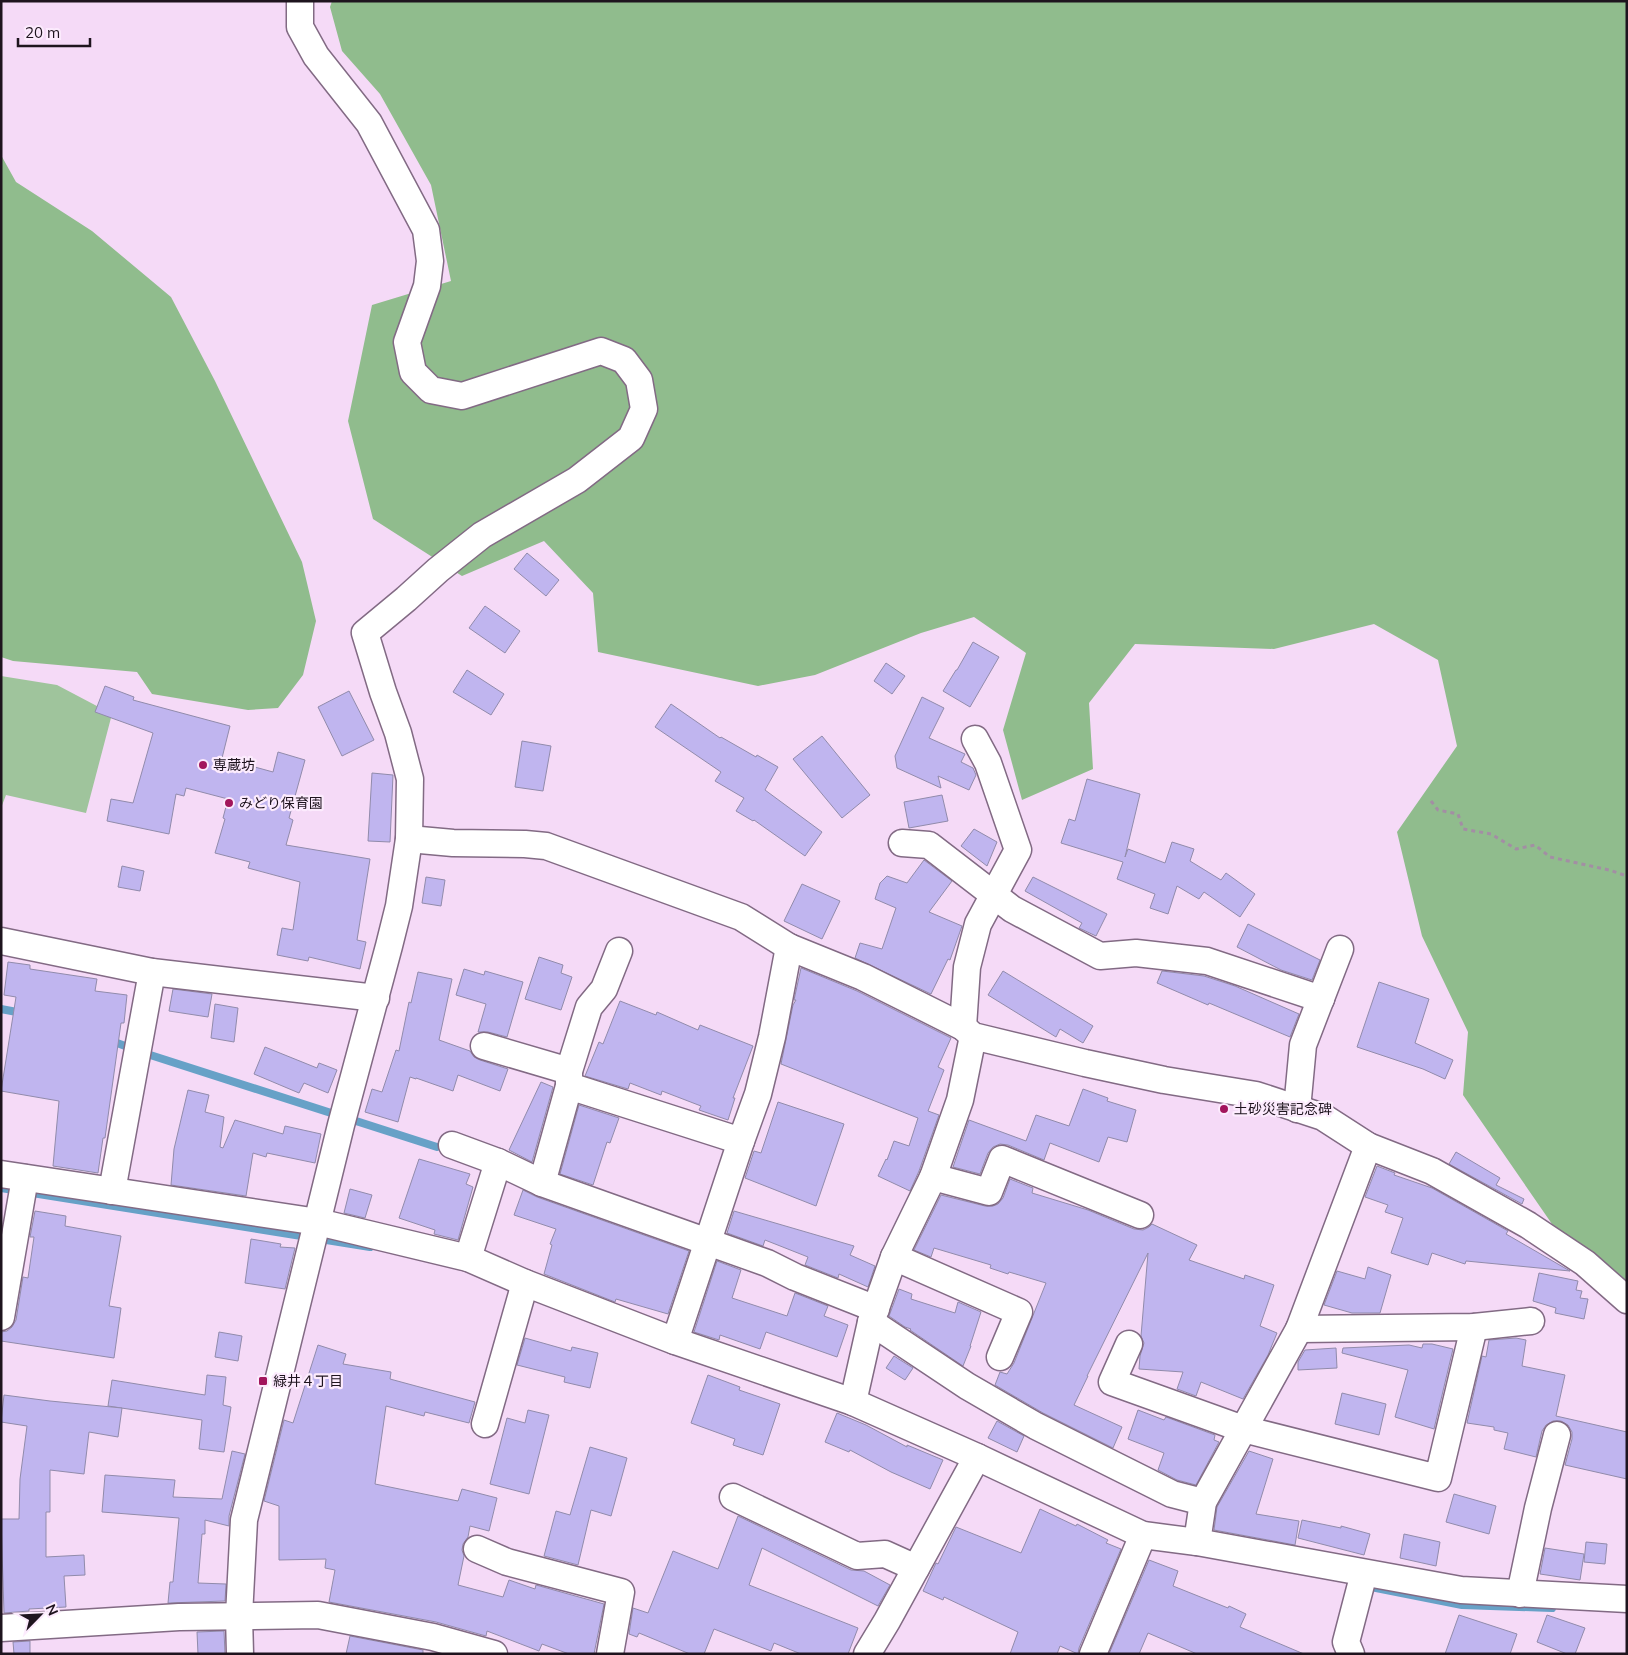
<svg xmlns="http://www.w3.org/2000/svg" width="1628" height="1655" font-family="Mulish,'Noto Sans JP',sans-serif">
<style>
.green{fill:#9fc49c}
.forest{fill:#90bc8d}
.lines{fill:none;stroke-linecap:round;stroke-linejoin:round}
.stream{stroke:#67a1c7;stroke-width:8}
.building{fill:#c0b5ef;stroke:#918bab}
.minor-casing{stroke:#826a84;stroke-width:29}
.path{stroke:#a38ea4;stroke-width:3;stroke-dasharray:4 4;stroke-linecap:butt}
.minor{stroke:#fff;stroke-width:26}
.poi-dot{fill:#a2155c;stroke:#fcebfd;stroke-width:2}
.labels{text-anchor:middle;stroke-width:4.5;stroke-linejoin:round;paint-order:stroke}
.poi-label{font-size:14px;fill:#1e141e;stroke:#fcebfd;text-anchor:start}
</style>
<rect width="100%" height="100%" fill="#f5daf7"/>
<polygon class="green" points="1,676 57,685 112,714 86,813 6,795 1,808"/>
<g class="forest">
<polygon points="332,1 1627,1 1627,1283 1552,1224 1463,1095 1468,1032 1422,936 1397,832 1457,746 1438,660 1374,624 1274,649 1135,644 1089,703 1093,769 1022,800 1003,730 1026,653 974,617 921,633 815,675 758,686 598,652 593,593 544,541 462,576 373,519 348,421 372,305 451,281 431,185 380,94 342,51 330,7"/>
<polygon points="1,155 16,182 92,231 171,297 215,381 302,562 316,621 303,675 278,708 248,710 152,694 137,672 13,661 1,657"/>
</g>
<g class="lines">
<g class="stream">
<polyline points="1,1009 22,1013"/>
<polyline points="109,1040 144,1053 437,1147"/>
<polyline points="1,1188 370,1247"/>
<polyline points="1366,1586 1462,1605 1552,1608"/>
</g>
</g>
<g class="building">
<polygon points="527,553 559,580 546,596 514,569"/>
<polygon points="485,606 520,631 505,653 469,628"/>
<polygon points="973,642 999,657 970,707 943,691 956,670 957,670"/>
<polygon points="886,663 905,676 892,694 874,681"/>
<polygon points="467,670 504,694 491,715 453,692"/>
<polygon points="105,686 134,697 133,700 230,726 222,758 273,772 278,752 305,760 289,818 293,820 286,845 370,859 357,940 366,942 360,969 309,957 308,961 277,955 282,928 293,930 300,882 248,868 250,862 215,853 225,819 223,818 228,799 186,788 184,796 176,794 169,834 107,821 111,799 133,803 153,733 95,712"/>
<polygon points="349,691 374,740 342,756 318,707"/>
<polygon points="922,697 944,708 929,738 965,754 961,762 973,768 976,775 969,790 938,776 941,788 897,768 895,756"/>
<polygon points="671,704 720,738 721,737 756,757 757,755 778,767 765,790 822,832 805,856 754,820 753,821 736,811 744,798 715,781 721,772 655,727"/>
<polygon points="822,736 870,795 842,818 793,759"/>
<polygon points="522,741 551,746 543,791 515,787"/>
<polygon points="372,773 393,775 390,842 368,841"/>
<polygon points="1087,779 1140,794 1125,857 1128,849 1165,863 1172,842 1194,849 1190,861 1221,880 1226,873 1255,894 1240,917 1204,892 1199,899 1177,886 1168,914 1150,908 1155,894 1117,879 1123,862 1061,843 1069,819 1075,821"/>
<polygon points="942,795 948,821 909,828 904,802"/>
<polygon points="974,829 997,842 987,866 961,846"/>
<polygon points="924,860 952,881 929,912 962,926 950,960 948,959 931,994 855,958 860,943 882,949 896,908 875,899 880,883 887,876 907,883"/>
<polygon points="122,866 144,871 140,891 118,887"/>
<polygon points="426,877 445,880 441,906 422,903"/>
<polygon points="1033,877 1107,914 1096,936 1079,928 1082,923 1025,891"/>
<polygon points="802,884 840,901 822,939 784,921"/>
<polygon points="1248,924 1320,960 1312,980 1281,970 1237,947"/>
<polygon points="539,957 563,965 561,973 572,977 561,1010 525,999"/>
<polygon points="8,962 30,965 30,969 97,979 95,991 127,995 124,1023 121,1023 105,1138 103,1138 98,1173 53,1166 59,1101 1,1091 16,997 4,995"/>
<polygon points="801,968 857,991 951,1038 938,1067 944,1070 928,1111 939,1115 919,1171 910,1191 878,1176 886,1159 887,1160 894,1141 909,1146 918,1118 781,1064 793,1005 796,1000 794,1000"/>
<polygon points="464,969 484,975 485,971 523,982 507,1037 488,1032 478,1032 486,1004 456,995"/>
<polygon points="1003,971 1093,1026 1083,1043 1060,1029 1056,1037 988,995"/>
<polygon points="1162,971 1204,976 1235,986 1299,1014 1290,1037 1209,1003 1208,1005 1157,983"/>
<polygon points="418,972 452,979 439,1040 470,1051 474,1057 480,1060 508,1069 500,1091 458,1075 453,1091 416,1078 416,1079 410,1077 398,1122 365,1112 372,1089 382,1092 396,1050 399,1051 409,1002 411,1003"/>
<polygon points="1379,982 1429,999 1415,1043 1453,1060 1445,1079 1423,1069 1357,1047"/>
<polygon points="173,989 212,994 208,1017 169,1011"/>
<polygon points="620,1001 656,1015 657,1012 698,1030 700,1025 753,1046 733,1098 735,1098 728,1120 699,1110 701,1106 662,1091 661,1095 630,1083 628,1089 585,1076 599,1042 603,1044"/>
<polygon points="215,1004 238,1008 234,1042 211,1038"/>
<polygon points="265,1047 317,1068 319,1063 337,1070 328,1093 304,1083 299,1093 254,1074"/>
<polygon points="541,1082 553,1087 532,1162 509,1150"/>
<polygon points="1083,1089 1108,1098 1107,1101 1136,1110 1127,1142 1108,1137 1099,1162 1050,1143 1044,1160 1008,1145 1000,1144 993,1147 988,1153 980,1174 953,1167 969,1120 1026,1141 1036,1115 1069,1126"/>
<polygon points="188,1090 209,1095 205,1112 224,1117 220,1147 223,1148 235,1120 283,1134 285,1126 321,1134 315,1163 267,1153 266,1157 253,1153 246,1196 171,1185 174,1149"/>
<polygon points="778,1102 844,1124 816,1206 745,1178 754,1151 761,1153"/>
<polygon points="579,1105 619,1118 610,1143 607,1142 593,1185 560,1174"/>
<polygon points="1456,1152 1500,1178 1496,1185 1524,1199 1522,1204 1449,1164"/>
<polygon points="419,1159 470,1174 466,1184 473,1187 458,1240 434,1234 435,1230 399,1218"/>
<polygon points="1377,1166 1395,1173 1394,1175 1432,1188 1508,1231 1506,1234 1570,1271 1466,1261 1465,1264 1432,1253 1428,1265 1391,1253 1403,1218 1385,1212 1388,1205 1365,1197"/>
<polygon points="1010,1179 1033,1188 1032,1193 1088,1210 1134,1229 1143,1230 1149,1227 1152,1224 1197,1245 1189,1260 1244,1279 1245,1275 1274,1285 1260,1326 1277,1333 1268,1355 1243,1399 1201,1382 1196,1396 1177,1389 1183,1372 1139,1369 1140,1356 1144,1343 1141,1336 1148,1253 1087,1376 1088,1376 1074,1405 1122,1427 1113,1448 1043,1413 995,1385 1000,1372 1007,1374 1014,1363 1046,1283 1009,1272 1008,1274 990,1268 991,1265 934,1248 931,1257 914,1250 941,1195 985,1206 993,1206 998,1204 1003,1198"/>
<polygon points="350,1189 372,1195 365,1218 344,1213"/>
<polygon points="523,1190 537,1197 689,1251 668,1314 616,1299 615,1302 544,1274 552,1245 550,1244 556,1229 514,1215"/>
<polygon points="35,1211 66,1216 65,1226 121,1236 109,1306 121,1308 114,1358 1,1341 1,1332 7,1331 12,1327 16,1320 23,1277 28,1278 34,1237 30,1237"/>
<polygon points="734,1211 854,1246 850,1255 875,1266 868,1287 839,1274 838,1278 805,1265 808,1257 765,1240 763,1246 727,1233"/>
<polygon points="251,1239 281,1244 280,1247 295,1248 285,1289 245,1283"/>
<polygon points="717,1261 741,1270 732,1298 787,1316 795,1293 828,1306 824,1316 848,1325 837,1357 766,1332 760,1349 720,1335 719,1340 694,1332"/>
<polygon points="1368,1267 1391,1275 1380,1313 1352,1313 1324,1305 1337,1271 1365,1279"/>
<polygon points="1539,1273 1578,1281 1576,1290 1582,1291 1580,1298 1588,1299 1584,1319 1555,1313 1556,1308 1533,1301"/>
<polygon points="899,1289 912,1294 911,1299 955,1313 958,1302 981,1312 970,1346 971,1346 963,1366 910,1330 911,1329 905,1327 889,1316"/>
<polygon points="219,1332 242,1336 238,1361 215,1357"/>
<polygon points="525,1338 571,1351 572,1347 598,1353 590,1388 564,1382 565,1377 517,1365"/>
<polygon points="1516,1338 1526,1340 1522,1366 1565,1375 1556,1416 1627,1432 1627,1479 1565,1465 1572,1439 1572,1432 1568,1425 1561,1421 1553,1421 1546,1425 1542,1431 1536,1457 1504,1449 1508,1433 1494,1430 1494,1427 1467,1423 1482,1356 1486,1357 1489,1340"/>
<polygon points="1423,1344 1432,1344 1453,1349 1434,1429 1395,1417 1408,1370 1342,1353 1343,1348 1409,1345 1422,1348"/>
<polygon points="318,1345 346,1354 343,1364 391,1372 390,1379 475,1402 469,1423 425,1412 424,1416 386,1406 375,1484 458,1501 462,1489 497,1498 489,1531 470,1526 468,1537 463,1544 462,1550 464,1556 458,1585 503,1597 509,1580 535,1589 536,1585 604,1604 594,1654 569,1654 542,1644 539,1651 487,1631 486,1636 436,1622 329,1602 335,1570 325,1568 326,1559 279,1560 279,1506 264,1501 284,1420 293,1423"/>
<polygon points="1336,1348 1337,1368 1298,1370 1298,1362 1305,1350"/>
<polygon points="894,1356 913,1368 905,1380 886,1368"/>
<polygon points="207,1375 226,1377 223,1405 231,1407 224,1452 199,1449 202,1420 108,1406 112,1380 205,1395"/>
<polygon points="708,1375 740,1387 739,1390 780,1404 763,1455 733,1445 735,1439 691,1423"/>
<polygon points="1342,1393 1386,1404 1379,1435 1335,1424"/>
<polygon points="4,1395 50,1401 122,1408 118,1437 89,1432 84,1474 50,1470 50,1512 46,1512 46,1557 84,1555 85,1575 64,1576 66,1607 29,1609 29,1611 4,1613 1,1519 19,1519 20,1479 27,1426 1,1422"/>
<polygon points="528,1410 549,1415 529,1494 490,1484 507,1418 525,1423"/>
<polygon points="1138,1410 1164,1420 1166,1417 1215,1435 1214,1440 1219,1442 1196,1485 1177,1480 1158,1470 1164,1453 1128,1439"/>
<polygon points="837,1413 866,1425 907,1447 907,1445 943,1460 930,1489 891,1472 850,1450 849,1452 825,1442"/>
<polygon points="997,1421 1024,1436 1017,1452 988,1438"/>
<polygon points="590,1447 627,1458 611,1516 591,1510 578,1565 544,1556 556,1511 570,1515"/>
<polygon points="232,1451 245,1454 229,1516 229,1526 205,1520 205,1534 202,1534 198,1583 226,1584 225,1601 168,1603 170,1582 173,1582 179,1518 102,1512 105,1475 175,1480 173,1497 222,1499"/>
<polygon points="1249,1451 1273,1459 1256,1514 1299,1521 1295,1545 1214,1530 1217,1507"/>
<polygon points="1454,1494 1496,1506 1489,1534 1446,1522"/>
<polygon points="1040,1509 1076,1526 1077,1524 1108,1540 1106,1543 1121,1549 1079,1648 1078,1654 1060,1646 1057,1654 1010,1654 1018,1632 944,1597 943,1600 923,1591 936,1563 938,1564 956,1527 1021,1553"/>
<polygon points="738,1516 851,1570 864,1571 890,1585 878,1606 762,1548 749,1585 858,1628 848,1654 801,1654 774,1643 771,1651 714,1629 704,1654 690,1654 639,1633 637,1637 629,1634 633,1608 648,1613 673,1551 718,1569"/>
<polygon points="1302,1520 1341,1528 1341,1526 1370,1534 1364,1555 1298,1538"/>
<polygon points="1404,1534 1440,1542 1436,1566 1400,1558"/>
<polygon points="1586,1542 1607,1544 1605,1564 1584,1562"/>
<polygon points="1545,1548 1584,1554 1580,1580 1540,1574"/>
<polygon points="1149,1560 1178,1571 1173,1586 1228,1608 1229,1606 1246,1614 1240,1627 1304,1654 1197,1654 1148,1633 1139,1654 1109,1654"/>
<polygon points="1459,1615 1517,1634 1510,1654 1445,1654"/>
<polygon points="1547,1615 1585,1628 1575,1654 1567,1654 1537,1642"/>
<polygon points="224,1631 225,1654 198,1654 197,1632"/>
<polygon points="350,1636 423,1650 423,1654 346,1654"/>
<polygon points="30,1641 30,1654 14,1654 13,1642"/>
</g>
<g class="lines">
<g class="minor-casing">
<g id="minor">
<polyline points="409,839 453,843 525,844 546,846 741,917 789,947 863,977 963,1027 973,1036 1085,1063 1164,1080 1256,1095 1323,1117 1368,1146 1432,1171 1528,1225 1585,1263 1627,1300"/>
<polyline points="902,843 929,845 1012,909 1100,956 1136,953 1207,961 1321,999"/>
<polyline points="1,941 152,972 376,998"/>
<polyline points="963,1027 967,967 978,924 1018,850 988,763 975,739"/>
<polyline points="484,1046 569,1071"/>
<polyline points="569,1086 741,1141"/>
<polyline points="1297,1109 1303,1045 1340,949"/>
<polyline points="452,1145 498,1162 542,1183 767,1263 795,1277 876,1309"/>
<polyline points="1,1174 318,1222 468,1258 525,1283 675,1341 853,1402 977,1457 1143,1535 1197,1542 1461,1590 1627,1599"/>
<polyline points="933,1177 989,1192 1002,1159 1140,1215"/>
<polyline points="542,1183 569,1086 569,1071 589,1007 604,989 619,951"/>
<polyline points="112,1191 152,972"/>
<polyline points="894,1257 1019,1312 1000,1357"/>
<polyline points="468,1258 498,1162"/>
<polyline points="1,1317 25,1178"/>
<polyline points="871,1322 967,1386 1036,1426 1172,1494 1203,1502"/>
<polyline points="1299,1329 1474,1327 1531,1321"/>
<polyline points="675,1341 741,1141 758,1094 772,1037 789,947"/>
<polyline points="1129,1344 1112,1382 1243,1429 1438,1478 1474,1327"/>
<polyline points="853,1402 871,1322 894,1257 933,1177 960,1100 973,1036"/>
<polyline points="485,1424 525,1283"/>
<polyline points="733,1497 857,1556 885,1554 916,1568"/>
<polyline points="1197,1542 1203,1502 1299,1329 1368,1146"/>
<polyline points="477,1549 507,1562 621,1592 610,1654"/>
<polyline points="1520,1594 1538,1508 1557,1435"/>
<polyline points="1,1628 179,1617 318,1615 433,1637 494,1654"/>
<polyline points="240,1654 239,1616 244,1520 341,1125 389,946 399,906 409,839 410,779 398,733 383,692 365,633 406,599 438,570 482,535 577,480 631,438 644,409 639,380 624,360 601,351 462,396 431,390 413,372 407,342 427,286 430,261 426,230 369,123 316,56 300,27 300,1"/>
<polyline points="867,1654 887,1621 977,1457"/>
<polyline points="1093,1654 1143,1535"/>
<polyline points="1351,1654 1346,1642 1364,1573"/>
</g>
</g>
<polyline class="path" points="1431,801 1438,810 1458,814 1463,829 1491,834 1516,849 1535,845 1550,857 1609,870 1627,876"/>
<use href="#minor" class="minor"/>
</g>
<g class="poi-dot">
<circle cx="203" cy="765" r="5"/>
<circle cx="229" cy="803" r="5"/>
<circle cx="1224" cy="1109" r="5"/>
<rect x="258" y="1376" width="10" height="10" rx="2.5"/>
</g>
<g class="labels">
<g class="poi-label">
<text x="213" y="770">専蔵坊</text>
<text x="239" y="808">みどり保育園</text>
<text x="1234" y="1114">土砂災害記念碑</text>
<text x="273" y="1386">緑井４丁目</text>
</g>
</g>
<rect width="1628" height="1655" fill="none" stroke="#1e141e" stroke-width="5"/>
<g transform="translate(40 1615) rotate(66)" stroke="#fcebfd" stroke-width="4" paint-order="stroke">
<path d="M0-4L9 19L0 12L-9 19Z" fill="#1e141e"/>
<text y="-8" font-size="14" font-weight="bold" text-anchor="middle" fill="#1e141e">N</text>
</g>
<path d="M18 38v8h72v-8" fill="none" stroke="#1e141e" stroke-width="2.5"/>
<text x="25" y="38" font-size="15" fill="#1e141e" stroke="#fcebfd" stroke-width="4" paint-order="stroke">20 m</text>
</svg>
